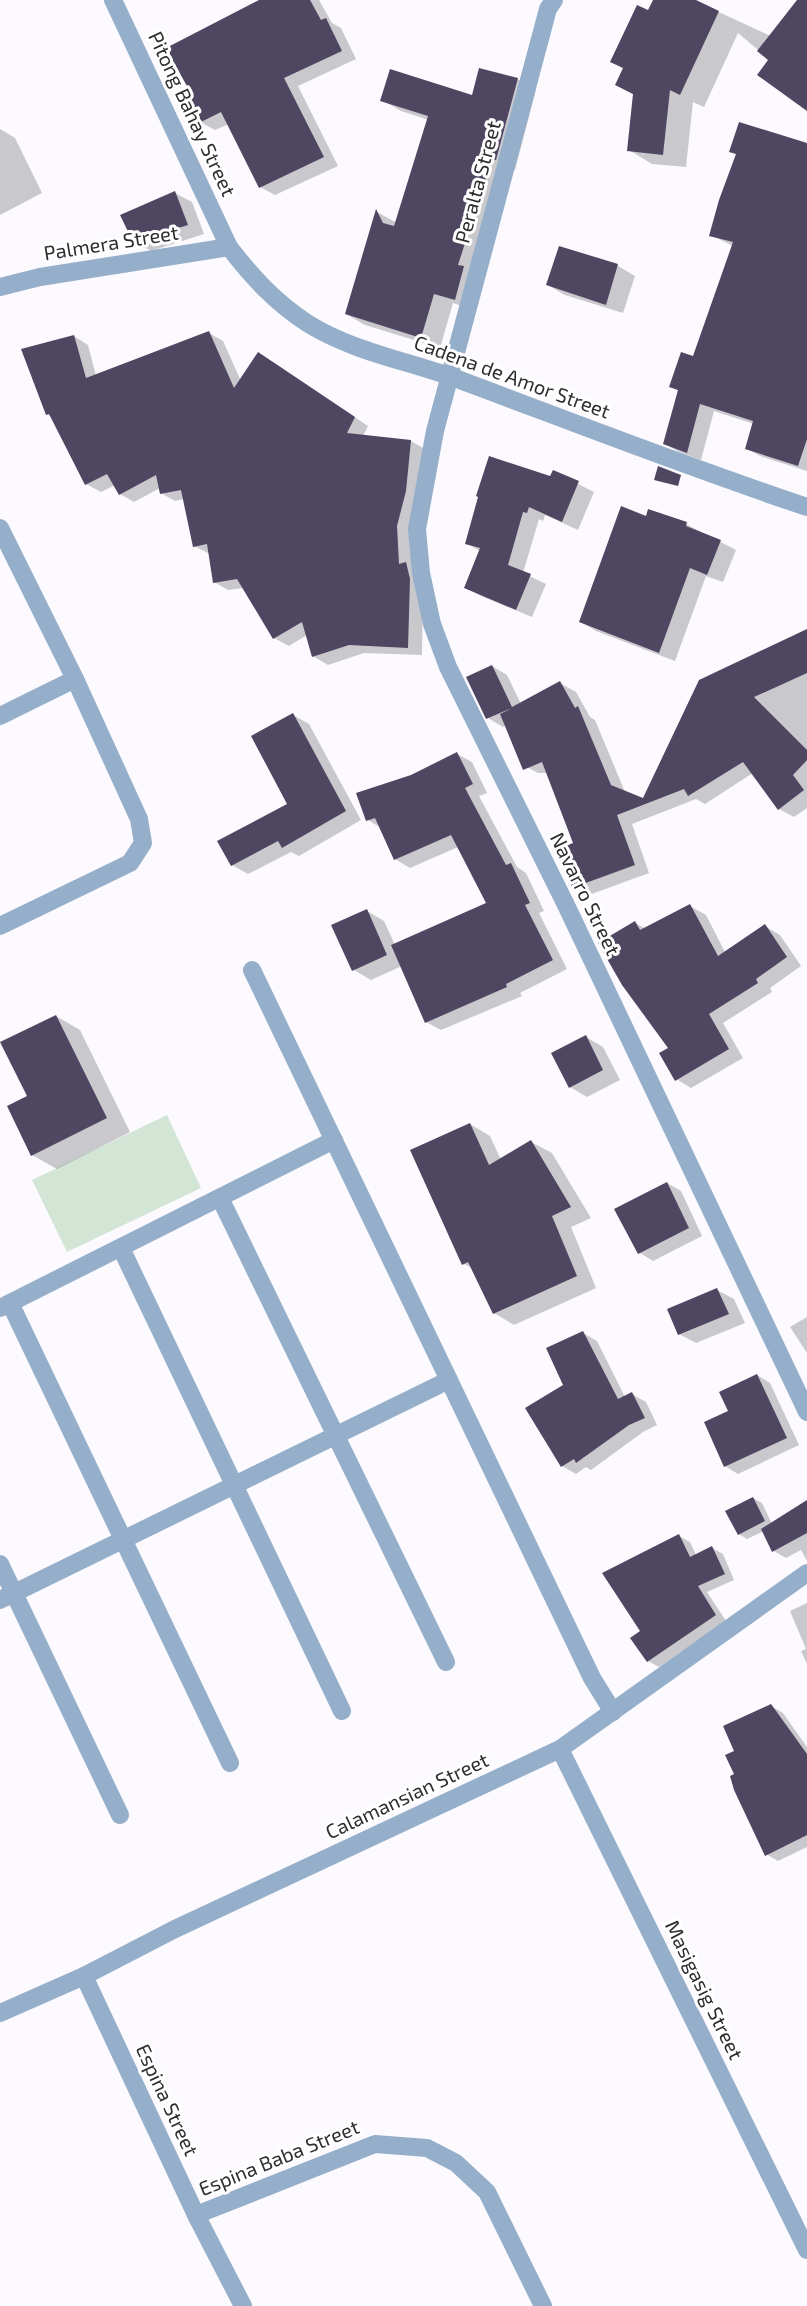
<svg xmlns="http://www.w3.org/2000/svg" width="807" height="2306" font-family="'Exo 2',sans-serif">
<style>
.green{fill:#d3e6d6}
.shadow{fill:#0003}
.building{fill:#4f4662}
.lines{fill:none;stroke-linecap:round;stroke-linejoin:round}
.minor{stroke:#95afca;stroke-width:18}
.labels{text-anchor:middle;stroke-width:6;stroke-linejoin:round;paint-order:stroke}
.street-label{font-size:20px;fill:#2e2d30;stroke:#fff}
</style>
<rect width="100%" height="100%" fill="#fcfaff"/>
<polygon class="green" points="167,1115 201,1188 67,1252 32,1180"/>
<g class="shadow">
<polygon points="261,0 319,0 332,23 341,28 356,59 298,86 338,166 275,195 260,187 229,124 215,130 200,122 190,89"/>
<polygon points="654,0 693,0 807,53 807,109 770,60 738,33 704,107 693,102 686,167 652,164 629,150 634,95 617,85"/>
<polygon points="517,79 536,90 515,170 511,169 474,310 453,303 440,348 365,325 346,314 377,212 397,223 429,120 401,111 382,100 473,97"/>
<polygon points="0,129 15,138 42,193 0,215"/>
<polygon points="807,145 807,471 760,456 746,448 754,424 714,411 701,460 679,452 665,444 679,391 671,386 694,358 733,246 711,235 737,155 731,151"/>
<polygon points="175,193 192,202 204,234 151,251 134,241"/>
<polygon points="560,248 618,266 635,276 623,313 565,295 548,285"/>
<polygon points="209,333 223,341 241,381 273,362 368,426 363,436 411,441 425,449 422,655 364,653 328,665 313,656 307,635 289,646 274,638 244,588 228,590 214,582 210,554 194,546 184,499 175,501 161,493 160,488 134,502 120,494 115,485 101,492 86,484 52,417 47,414 74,336 88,345 96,376"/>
<polygon points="554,472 594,492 578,530 545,515 543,521 539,519 523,573 546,584 532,617 481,596 465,587 480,551 466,543 551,478"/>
<polygon points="647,518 686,524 736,550 723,582 706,576 675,661 596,631 581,622"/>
<polygon points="807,631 807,808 794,817 779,809 753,773 705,804 696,799 632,824 649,873 589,895 573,887 575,844 548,773 538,773 523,765 507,725 503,727 488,718 492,666 507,675 521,704 560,683 576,692 590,717 595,720 625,792 644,800"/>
<polygon points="293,715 309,724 361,820 299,856 291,852 248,874 232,865 289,804"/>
<polygon points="457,754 472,762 487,793 479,796 517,867 526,873 544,911 539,913 567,969 520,993 522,996 441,1030 426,1022 402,966 371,980 354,970 367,911 384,921 395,945 488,903 458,847 410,868 395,859 381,828 368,820 411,776"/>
<polygon points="690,906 706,915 725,952 765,926 780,935 801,966 770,988 772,992 723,1023 743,1058 691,1088 676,1079 670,1048 635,923 646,929"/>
<polygon points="56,1016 80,1030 130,1132 57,1169 32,1155 29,1097"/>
<polygon points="586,1037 603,1047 620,1080 587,1097 570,1087"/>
<polygon points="470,1124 490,1136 501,1160 531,1142 552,1153 591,1218 571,1227 596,1288 514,1325 494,1313 472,1268 464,1264"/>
<polygon points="667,1183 681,1191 702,1236 653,1261 640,1253"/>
<polygon points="717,1290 734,1299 745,1323 696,1343 679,1334"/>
<polygon points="807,1317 807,1353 790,1327"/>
<polygon points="583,1333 597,1341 625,1397 632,1394 646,1402 657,1425 643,1432 591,1470 586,1467 576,1474 562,1466 565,1385"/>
<polygon points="757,1375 770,1383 799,1445 738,1474 725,1466 730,1412"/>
<polygon points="753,1498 762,1503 772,1524 807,1502 807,1561 801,1550 786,1558 774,1551 764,1531 747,1539 739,1534"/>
<polygon points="679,1536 690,1542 696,1555 712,1548 723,1554 734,1580 707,1592 726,1621 659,1667 648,1661 642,1631"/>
<polygon points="807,1603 807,1664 801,1651 806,1649 790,1611"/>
<polygon points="771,1706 783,1713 807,1747 807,1847 778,1861 766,1854 736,1775 736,1751"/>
</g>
<g class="building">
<polygon points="259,0 310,0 321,20 326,18 342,51 284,78 324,157 259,188 221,112 199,123 183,90 188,88 166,48"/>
<polygon points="653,0 696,0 719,11 680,95 670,90 663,155 627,151 633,94 615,85 623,68 610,62 637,5 648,10"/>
<polygon points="797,0 807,0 807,111 757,75 768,60 757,51"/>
<polygon points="479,68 518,78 496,160 492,159 458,265 464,266 455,300 434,294 421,338 345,314 376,209 383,223 394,226 428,116 380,101 390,69 472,95"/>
<polygon points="739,122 807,143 807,439 798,466 745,449 753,421 700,404 687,453 663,444 678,390 669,387 681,352 693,356 733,242 709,236 719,200 736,154 729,152"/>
<polygon points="175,191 188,225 133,242 120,215"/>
<polygon points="559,246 618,264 606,305 546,285"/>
<polygon points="209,331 234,388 258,352 355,417 347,433 411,440 406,491 397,526 399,564 406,562 410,579 408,648 349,645 312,657 302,622 273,639 237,579 213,583 207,544 193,547 181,490 160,494 156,475 119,495 107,474 85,485 49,414 46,415 21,349 74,335 86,378"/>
<polygon points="489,456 550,476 553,470 579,481 562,522 529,507 527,513 523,512 508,565 531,574 516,610 464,588 480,548 465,544 478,497 476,496"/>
<polygon points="658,466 681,475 678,486 654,480"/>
<polygon points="621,506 646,516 648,509 687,522 686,526 721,540 707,575 690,568 659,653 579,622"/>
<polygon points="807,629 807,673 754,697 807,750 807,760 793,775 804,790 778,810 743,762 688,796 684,789 617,815 635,865 572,888 558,849 573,843 542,762 523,770 500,714 512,708 486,719 466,677 492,665 512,707 560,681 575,708 578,706 611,785 643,798 699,680"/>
<polygon points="293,713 346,811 282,848 278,841 231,866 217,841 287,804 251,736"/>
<polygon points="457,752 473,784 465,788 506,865 511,863 530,903 525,905 553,960 506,984 507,987 425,1023 391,945 486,903 451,835 394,860 375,818 366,821 356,793 411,775"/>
<polygon points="690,904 718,956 765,924 787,957 756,979 758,983 709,1014 729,1049 675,1081 659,1053 668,1048 622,985 598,943 635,921 640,930"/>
<polygon points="367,909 387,955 352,971 331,925"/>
<polygon points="56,1015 107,1118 31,1156 7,1106 27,1096 0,1042"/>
<polygon points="586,1035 603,1070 569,1088 551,1053"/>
<polygon points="470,1123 489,1165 531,1140 571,1207 552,1216 577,1276 493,1314 468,1262 462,1265 410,1150"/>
<polygon points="667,1182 689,1228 638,1254 614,1209"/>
<polygon points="717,1288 729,1314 678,1335 667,1309"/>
<polygon points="583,1331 618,1399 632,1392 645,1418 629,1425 576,1463 574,1459 561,1467 525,1408 563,1385 546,1348"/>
<polygon points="757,1374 787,1438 724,1467 704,1422 728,1411 719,1392"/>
<polygon points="753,1497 765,1521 738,1535 725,1511"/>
<polygon points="807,1500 807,1533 772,1552 761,1529"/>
<polygon points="679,1534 690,1557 712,1546 725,1574 698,1586 716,1615 647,1662 630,1638 640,1631 602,1573"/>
<polygon points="771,1704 807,1754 807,1835 765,1856 734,1790 730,1776 734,1774 725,1755 734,1751 723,1726"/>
</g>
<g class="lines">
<g class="minor">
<path d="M113,0L229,247C252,277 275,302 307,323C353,352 409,361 460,380C575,423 690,468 807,507"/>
<polyline points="554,0 548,9 435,431 417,529 421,573 432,624 448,667 566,905 807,1412"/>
<polyline points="0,287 40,277 229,247"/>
<polyline points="0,528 75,679 139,819 143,843 130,863 0,926"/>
<polyline points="0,716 75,679"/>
<polyline points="252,970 592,1678 613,1712"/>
<polyline points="220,1198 446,1662"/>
<polyline points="121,1248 342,1711"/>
<polyline points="10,1303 230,1763"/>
<polyline points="0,1308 334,1140"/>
<polyline points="0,1564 120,1815"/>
<polyline points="0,1600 449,1380"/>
<polyline points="560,1749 807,2250"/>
<polyline points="84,1976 196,2215 243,2306"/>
<polyline points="0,2013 84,1976 175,1929 560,1749 807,1573"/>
<polyline points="196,2215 375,2144 427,2148 456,2163 487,2192 543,2306"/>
</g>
</g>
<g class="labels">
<g class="street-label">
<text transform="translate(192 114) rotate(65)" y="7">Pitong Bahay Street</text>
<text transform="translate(478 182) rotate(-75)" y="7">Peralta Street</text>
<text transform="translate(111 243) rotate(-9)" y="7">Palmera Street</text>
<text transform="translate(512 377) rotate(20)" y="7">Cadena de Amor Street</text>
<text transform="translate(585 894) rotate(64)" y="7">Navarro Street</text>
<text transform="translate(407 1796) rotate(-25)" y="7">Calamansian Street</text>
<text transform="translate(704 1990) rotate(64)" y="7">Masigasig Street</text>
<text transform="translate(167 2100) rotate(65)" y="7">Espina Street</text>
<text transform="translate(279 2158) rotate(-22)" y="7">Espina Baba Street</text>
</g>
</g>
</svg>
